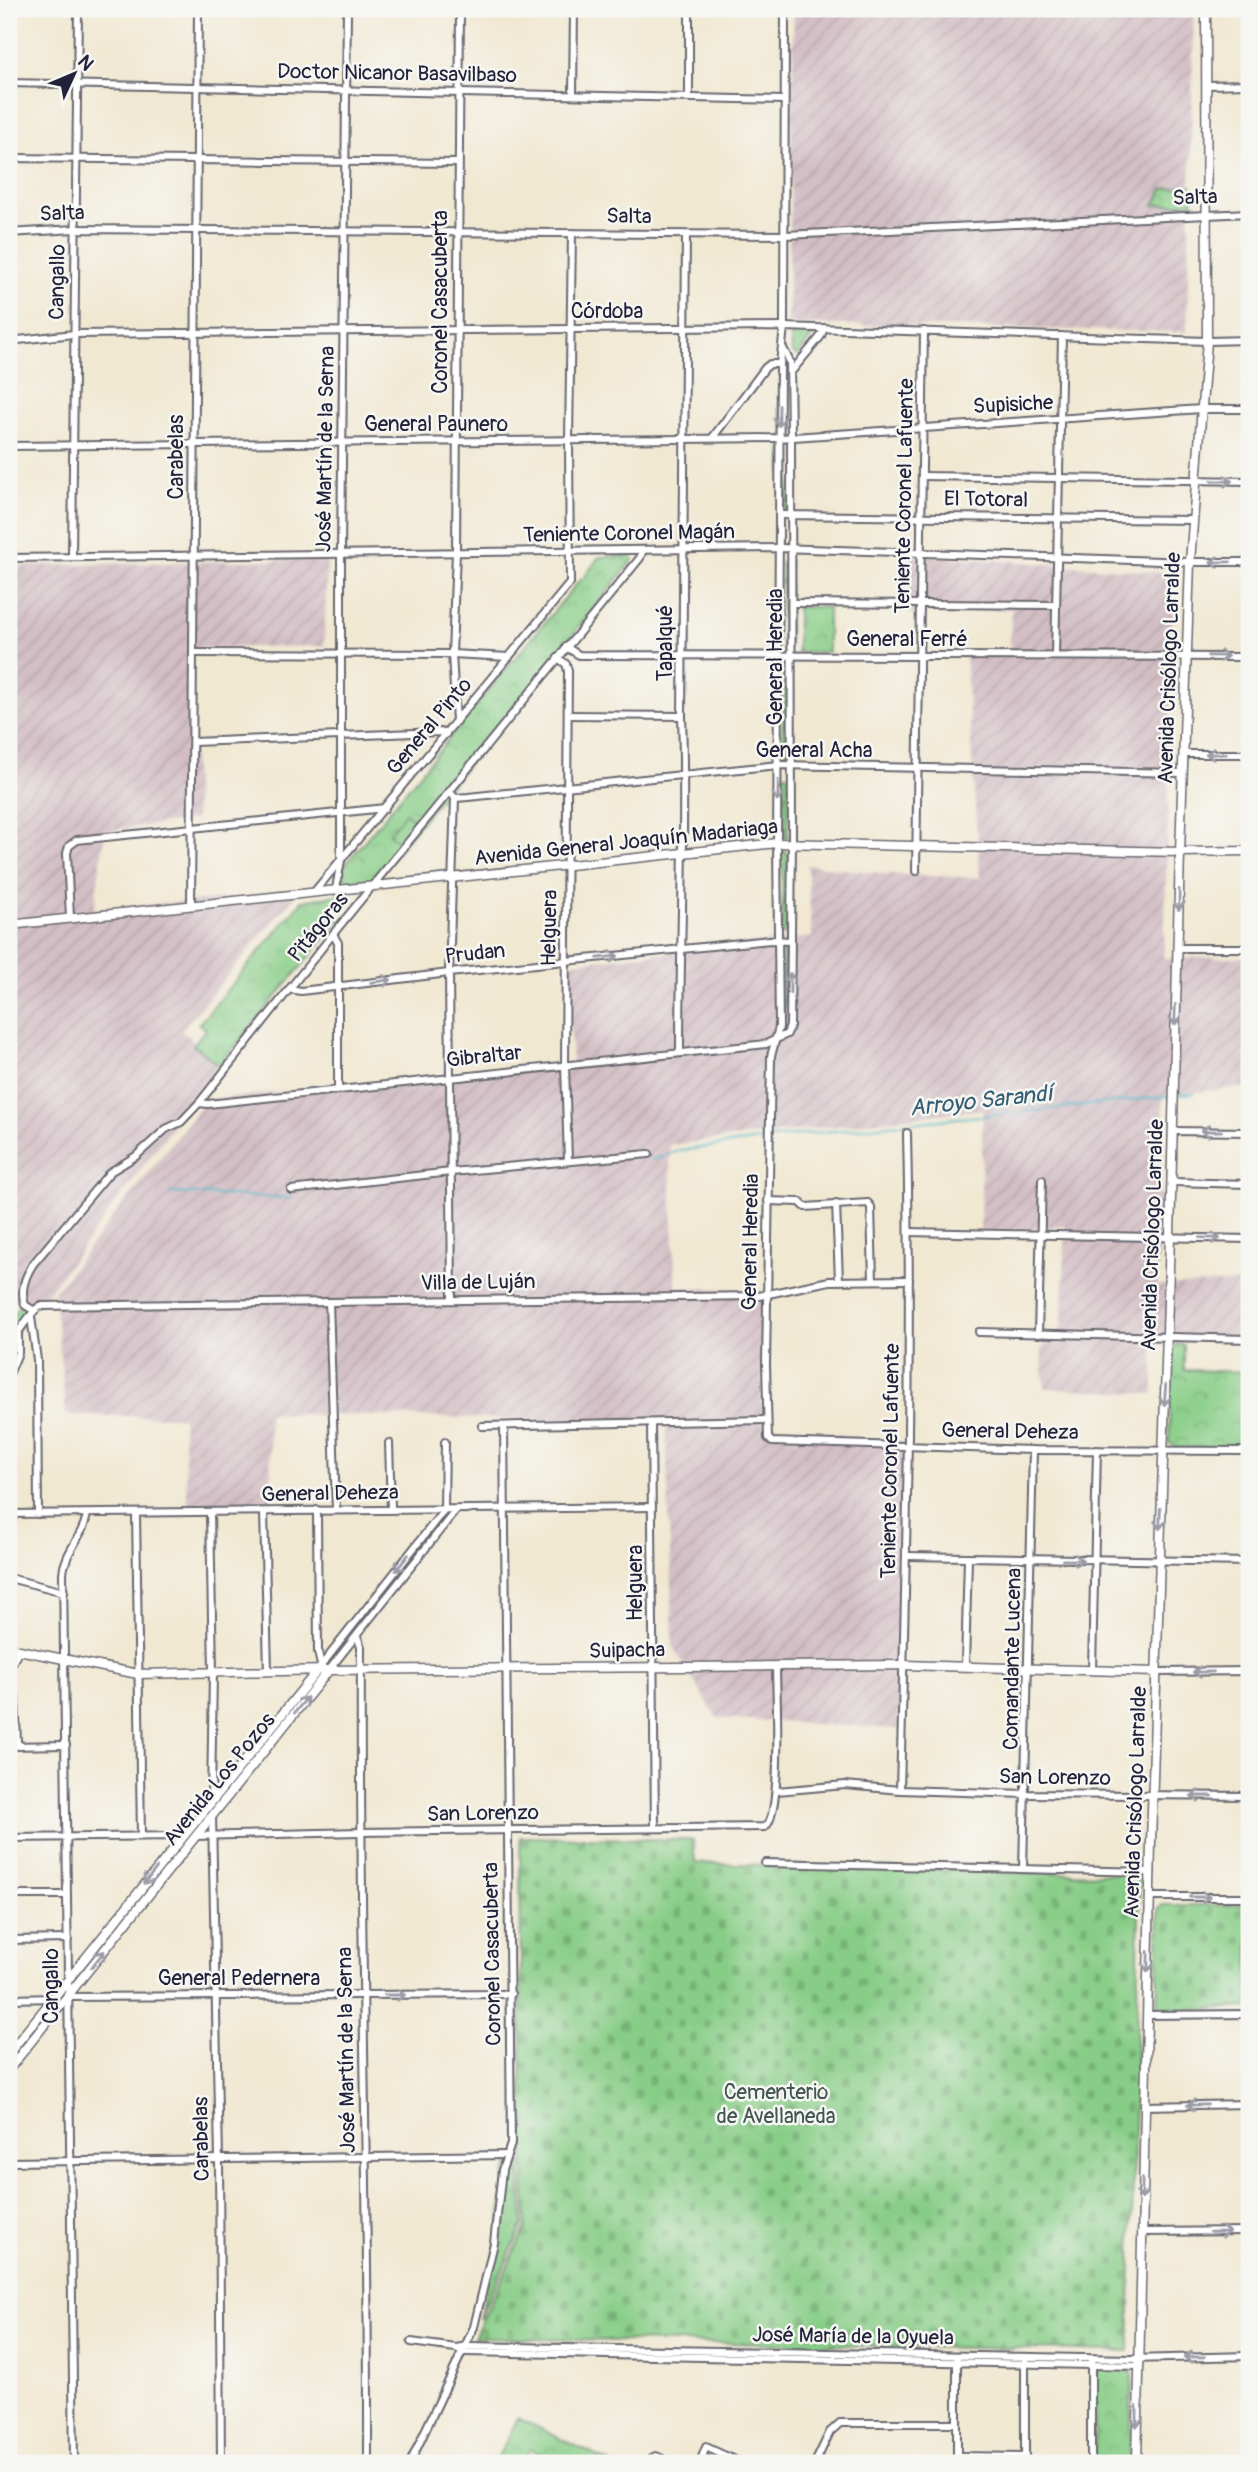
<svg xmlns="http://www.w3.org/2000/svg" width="1258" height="2472" font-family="Pangolin,sans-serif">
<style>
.industrial{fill:url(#industrial-furrows)}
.grass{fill:url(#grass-tufts);stroke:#557861;stroke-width:2}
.cemetery{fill:url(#cemetery-stones);stroke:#557861;stroke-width:2}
.park{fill:url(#park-crowns);stroke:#557861;stroke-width:2}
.pitch{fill:#88cd87;stroke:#557861;stroke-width:2}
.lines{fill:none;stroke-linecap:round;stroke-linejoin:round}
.stream{stroke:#4cb6ca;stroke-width:2}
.street-casing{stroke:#6a6770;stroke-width:10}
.secondary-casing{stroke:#6a6770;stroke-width:11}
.street{stroke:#fff;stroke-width:6}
.secondary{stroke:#fff;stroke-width:8}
.oneway{stroke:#9c9ca7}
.labels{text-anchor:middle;stroke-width:5;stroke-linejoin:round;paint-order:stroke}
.street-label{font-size:21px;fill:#22223b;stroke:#f6f6f2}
.park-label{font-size:21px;fill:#415552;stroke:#f6f6f2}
.water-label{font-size:23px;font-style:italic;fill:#335d74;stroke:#f6f6f2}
</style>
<defs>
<pattern id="industrial-furrows" width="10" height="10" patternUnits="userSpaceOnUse" patternTransform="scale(1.75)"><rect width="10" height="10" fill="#d2bec4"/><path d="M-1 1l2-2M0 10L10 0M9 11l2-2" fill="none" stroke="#b4a3a9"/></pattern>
<pattern id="grass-tufts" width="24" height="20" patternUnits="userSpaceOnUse" patternTransform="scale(1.75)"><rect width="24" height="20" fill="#88cd87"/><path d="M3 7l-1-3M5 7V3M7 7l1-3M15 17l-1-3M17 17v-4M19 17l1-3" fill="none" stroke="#75b075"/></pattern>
<pattern id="cemetery-stones" width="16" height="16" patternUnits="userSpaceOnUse" patternTransform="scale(1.75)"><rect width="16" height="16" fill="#88cd87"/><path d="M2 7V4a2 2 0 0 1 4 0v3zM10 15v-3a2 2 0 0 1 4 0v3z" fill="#75b075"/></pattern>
<pattern id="park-crowns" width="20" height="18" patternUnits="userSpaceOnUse" patternTransform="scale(1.75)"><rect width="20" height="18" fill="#88cd87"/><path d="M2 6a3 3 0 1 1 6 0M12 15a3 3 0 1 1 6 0" fill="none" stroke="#75b075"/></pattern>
</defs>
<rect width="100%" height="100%" fill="#f6f6f2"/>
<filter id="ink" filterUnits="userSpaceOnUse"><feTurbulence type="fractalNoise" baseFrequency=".0143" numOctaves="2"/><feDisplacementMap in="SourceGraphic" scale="14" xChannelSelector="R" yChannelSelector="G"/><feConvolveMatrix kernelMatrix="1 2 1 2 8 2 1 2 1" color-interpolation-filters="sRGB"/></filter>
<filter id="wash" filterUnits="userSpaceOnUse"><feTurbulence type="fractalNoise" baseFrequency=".00686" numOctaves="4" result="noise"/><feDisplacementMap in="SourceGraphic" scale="28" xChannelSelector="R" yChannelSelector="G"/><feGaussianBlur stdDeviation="1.57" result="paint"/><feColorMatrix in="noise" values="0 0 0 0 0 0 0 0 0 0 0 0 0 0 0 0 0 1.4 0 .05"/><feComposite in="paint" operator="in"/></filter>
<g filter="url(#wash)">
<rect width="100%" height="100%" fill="#f1e8d2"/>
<g class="industrial">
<polygon points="794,9 1194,9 1187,332 788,324"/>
<polygon points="908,554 1174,573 1164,958 1249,957 1249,1087 1163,1095 1158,1286 1249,1282 1249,1337 1153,1334 1154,1394 1045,1388 1041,1349 1062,1326 1066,1226 980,1232 983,1109 669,1145 676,1287 763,1291 762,1424 904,1444 899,1729 717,1718 673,1647 666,1423 268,1413 272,1503 188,1510 182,1417 66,1415 54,1292 206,1100 572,1063 567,963 812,937 807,865 887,874 980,878 965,652 1009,652 1012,609 909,613"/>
<polygon points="327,559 324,646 190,648 195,819 105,831 94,909 297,893 181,1030 219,1065 38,1306 9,1297 9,566"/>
</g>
<g class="grass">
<polygon points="785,360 788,426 785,428 783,426"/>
<polygon points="785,447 788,450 789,507 786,511 782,508 782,450"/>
<polygon points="786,559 789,562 789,646 785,649 782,646 782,563"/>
<polygon points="784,663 788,664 789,667 788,755 785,758 782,754"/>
<polygon points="783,774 787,774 789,777 788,836 785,838 783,836"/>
<polygon points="785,850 788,854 787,932 784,935 782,933 782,853"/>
<polygon points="783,950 786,953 784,1030 782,1030"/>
</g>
<g class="cemetery">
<polygon points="520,1837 693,1840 695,1863 1140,1875 1129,2351 474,2338 526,2227 522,2117"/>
<polygon points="1163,1905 1249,1905 1249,2007 1159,2011 1157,2008 1159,1908"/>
</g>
<g class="park">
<polygon points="1191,186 1193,203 1154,205 1163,189"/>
<polygon points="791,332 814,333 798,356 792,353"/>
<polygon points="631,556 633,560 375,879 349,884 343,882 341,878 343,867 579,581 584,578 599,557"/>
<rect x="797" y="607" width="31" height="45"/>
<polygon points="344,894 330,911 341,919 219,1065 193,1045 206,1029 199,1024 302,901"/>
<polygon points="21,1304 26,1309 27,1316 9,1341 9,1319"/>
<polygon points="1176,1344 1184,1345 1184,1370 1245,1372 1243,1447 1177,1448 1169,1443 1172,1349"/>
<polygon points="512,2154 520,2155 523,2225 479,2319 499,2237 505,2174"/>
<polygon points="1099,2367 1132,2371 1130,2463 1095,2463 1095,2370"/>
<polygon points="518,2418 611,2463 562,2463 530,2449 523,2463 495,2463"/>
</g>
<polygon class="pitch" points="405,813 418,823 401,844 389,834"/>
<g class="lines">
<g class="stream">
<polyline points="1176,1095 1194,1093"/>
<path d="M772,1138C904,1122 1037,1112 1170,1096"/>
<polyline points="652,1160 678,1151 760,1140"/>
<polyline points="169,1193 292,1198"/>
</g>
</g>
</g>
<g filter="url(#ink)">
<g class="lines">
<g class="street-casing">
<g id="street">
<polyline points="689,9 689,97"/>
<polyline points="785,9 784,327 780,364 777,843 779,1027 771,1056 766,1365 768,1438 772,1442 1033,1450 1249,1451"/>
<polyline points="9,83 784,100"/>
<polyline points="1207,85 1249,84"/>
<polyline points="573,94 574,9"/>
<polyline points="9,158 458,163"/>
<polyline points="9,233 75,229 785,235 1249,213"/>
<polyline points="9,341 74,334 784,327 1207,341 1249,340"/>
<polyline points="791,372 821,336 824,328"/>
<polyline points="713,437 765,368 770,364 780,364"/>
<polyline points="9,446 779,438 1201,409 1249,409"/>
<polyline points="922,476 1249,481"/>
<polyline points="780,515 1193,520"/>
<polyline points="72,556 78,9"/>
<polyline points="9,558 780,548 1190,562 1249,562"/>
<polyline points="792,603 1056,605"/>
<polyline points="566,647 579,655 1249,657"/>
<polyline points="193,653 452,654 509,657"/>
<polyline points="1055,656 1062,336"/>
<polyline points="558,658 566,664 568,671 565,1065 568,1161"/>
<polyline points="568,715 682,716"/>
<polyline points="456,721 452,654 456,552 460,9"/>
<polyline points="193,742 440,732 446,734"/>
<polyline points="1183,754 1249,754"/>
<polyline points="450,792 455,798 468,797 779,765 1182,773"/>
<polyline points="916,871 924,331"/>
<polyline points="336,889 341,860 341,553 347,9"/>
<polyline points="315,891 570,583 569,440 572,233"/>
<polyline points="191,905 198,9"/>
<polyline points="70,918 67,853 69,846 77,840 385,808"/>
<polyline points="333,934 338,943 338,1090"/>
<polyline points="1178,948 1249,948"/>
<polyline points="289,989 301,991 449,973 770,940 791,941"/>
<path d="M680,1052C680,940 686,828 682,716L686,235"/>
<polyline points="199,1103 208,1104 766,1044 787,1034 790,1026 792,843 791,437 790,362 783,348"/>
<polyline points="1173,1131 1249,1132"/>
<polyline points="1172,1182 1249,1184"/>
<polyline points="291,1190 451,1172 649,1154"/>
<polyline points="768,1201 800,1202 805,1207 868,1203 871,1207 873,1280"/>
<polyline points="836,1204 839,1280"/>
<polyline points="909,1232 1249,1239"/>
<polyline points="452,1300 449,973 455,798"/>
<polyline points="329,1302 336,1509"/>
<path d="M33,1310L25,1305C20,1290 25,1277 33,1264L110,1172L136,1156L166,1129L181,1122L199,1103L333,934L640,558L643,550"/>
<polyline points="31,1317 37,1360 38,1514"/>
<polyline points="979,1332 1249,1339"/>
<polyline points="1038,1334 1042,1180"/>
<path d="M9,1345C16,1336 32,1310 40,1306L759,1296L829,1281L909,1280"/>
<polyline points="9,1374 18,1353 18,1333"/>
<polyline points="651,1423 655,1828"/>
<polyline points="482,1426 766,1420"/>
<polyline points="389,1443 391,1509"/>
<polyline points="317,1510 318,1652 321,1665"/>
<polyline points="210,1512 213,1672 211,1800"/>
<polyline points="264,1512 268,1671"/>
<polyline points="9,1514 652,1507"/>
<polyline points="136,1514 141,1836"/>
<polyline points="9,1531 14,1514"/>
<polyline points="907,1556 1249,1562"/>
<polyline points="9,1578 64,1592"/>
<path d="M357,1636L361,1647C359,1919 369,2191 368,2463"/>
<polyline points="965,1666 968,1558"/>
<polyline points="9,1669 19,1650"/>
<polyline points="329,1670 456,1510"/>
<polyline points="1092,1670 1097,1450"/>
<polyline points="317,1671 444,1510 445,1442"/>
<polyline points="1157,1672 1249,1671"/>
<polyline points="9,1684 15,1695 17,1742 20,1746"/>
<polyline points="9,1746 66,1745"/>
<path d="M900,1790C906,1571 912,1352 907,1133"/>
<polyline points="777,1791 845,1785 900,1790 1026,1794 1249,1796"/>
<polyline points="212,1815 219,2159 221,2463"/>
<path d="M195,1836L360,1832L765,1827C783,1816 776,1692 776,1666"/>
<polyline points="9,1838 182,1836"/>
<polyline points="765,1863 1151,1872"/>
<polyline points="1023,1869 1033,1450"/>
<polyline points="9,1895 67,1895"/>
<polyline points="1150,1897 1249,1897"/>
<polyline points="9,1940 68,1939"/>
<polyline points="67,1997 511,1994"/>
<polyline points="9,1999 56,1998"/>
<polyline points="1148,2015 1249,2014"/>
<polyline points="1145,2106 1249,2104"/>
<polyline points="9,2162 507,2155"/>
<polyline points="1142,2232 1249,2231"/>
<polyline points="411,2342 456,2348 464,2352 1138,2366"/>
<polyline points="456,2348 467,2346 1131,2359 1249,2356"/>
<polyline points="957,2456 1024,2457"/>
<path d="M74,2463L63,1573C65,1551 84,1536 87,1514"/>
<polyline points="410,2463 474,2327 494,2243 502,2170 511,2144 504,1426"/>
<polyline points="649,2463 652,2458 656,2456 672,2463"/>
<polyline points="716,2463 702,2457 706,2447 741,2463"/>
<polyline points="815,2463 830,2432 840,2423 956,2423"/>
<polyline points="957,2463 957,2360"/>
<polyline points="1025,2463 1025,2360"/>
<polyline points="1091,2463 1091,2360"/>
<polyline points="1212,2463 1249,2462"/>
</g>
</g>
<g class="secondary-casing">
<g id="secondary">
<polyline points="9,925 777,843 1180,852 1249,851"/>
<polyline points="9,1648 138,1674 329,1670 903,1665 1157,1672"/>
<polyline points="9,2053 317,1671"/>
<polyline points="9,2069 329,1670"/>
<polyline points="1137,2463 1151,1843 1170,1236 1180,852 1190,562 1207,341 1206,9"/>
</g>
</g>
<use href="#street" class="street"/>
<use href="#secondary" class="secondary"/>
</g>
<defs><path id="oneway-shaft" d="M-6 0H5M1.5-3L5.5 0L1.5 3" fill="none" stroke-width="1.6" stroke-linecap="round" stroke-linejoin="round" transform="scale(1.75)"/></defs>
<g class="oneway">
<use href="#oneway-shaft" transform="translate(779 416) rotate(90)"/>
<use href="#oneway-shaft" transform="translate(1222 481)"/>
<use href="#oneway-shaft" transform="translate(1220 562) rotate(179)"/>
<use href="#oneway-shaft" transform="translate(1218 656) rotate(1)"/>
<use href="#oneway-shaft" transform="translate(1216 754) rotate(-180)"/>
<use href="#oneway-shaft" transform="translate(778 791) rotate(91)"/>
<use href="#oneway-shaft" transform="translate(1179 900) rotate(91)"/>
<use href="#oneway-shaft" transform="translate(608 957) rotate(-6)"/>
<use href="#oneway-shaft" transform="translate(381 981) rotate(-7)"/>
<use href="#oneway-shaft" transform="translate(790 983) rotate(-90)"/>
<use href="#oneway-shaft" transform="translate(1175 1015) rotate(92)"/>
<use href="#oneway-shaft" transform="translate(1211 1131) rotate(-179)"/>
<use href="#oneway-shaft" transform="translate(1210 1238) rotate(2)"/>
<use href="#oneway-shaft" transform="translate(1165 1395) rotate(94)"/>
<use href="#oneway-shaft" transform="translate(1160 1519) rotate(92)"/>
<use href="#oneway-shaft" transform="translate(1073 1560) rotate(1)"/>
<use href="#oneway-shaft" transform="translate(402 1563) rotate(128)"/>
<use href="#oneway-shaft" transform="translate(1203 1672) rotate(179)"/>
<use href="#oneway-shaft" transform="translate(301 1705) rotate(-51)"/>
<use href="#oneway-shaft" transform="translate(1201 1796) rotate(-180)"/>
<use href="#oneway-shaft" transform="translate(150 1876) rotate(129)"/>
<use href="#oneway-shaft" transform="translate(1200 1897)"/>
<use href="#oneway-shaft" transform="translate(98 1959) rotate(-52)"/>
<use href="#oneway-shaft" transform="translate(1148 1962) rotate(91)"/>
<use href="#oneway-shaft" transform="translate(395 1995)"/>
<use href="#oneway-shaft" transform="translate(1197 2105) rotate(179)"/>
<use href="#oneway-shaft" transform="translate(1142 2189) rotate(91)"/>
<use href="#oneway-shaft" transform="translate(1220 2232) rotate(-1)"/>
<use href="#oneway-shaft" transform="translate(1194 2357) rotate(179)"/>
<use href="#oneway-shaft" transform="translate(1137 2417) rotate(90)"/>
</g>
</g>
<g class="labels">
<g class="street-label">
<text transform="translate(397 73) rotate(1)" y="7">Doctor Nicanor Basavilbaso</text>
<text transform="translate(1195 197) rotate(-2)" y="7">Salta</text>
<text transform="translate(62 213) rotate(-2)" y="7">Salta</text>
<text transform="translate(629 216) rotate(1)" y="7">Salta</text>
<text transform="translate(57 282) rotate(-89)" y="7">Cangallo</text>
<text transform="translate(440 302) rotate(-90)" y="7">Coronel Casacuberta</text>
<text x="607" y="318">Córdoba</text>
<text transform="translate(1013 404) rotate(-3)" y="7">Supisiche</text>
<text x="436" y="431">General Paunero</text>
<text transform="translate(325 449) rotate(-89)" y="7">José Martín de la Serna</text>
<text transform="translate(176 457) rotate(-90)" y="7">Carabelas</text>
<text transform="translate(904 496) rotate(-89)" y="7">Teniente Coronel Lafuente</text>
<text transform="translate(986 499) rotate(1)" y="7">El Totoral</text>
<text transform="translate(629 533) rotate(-1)" y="7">Teniente Coronel Magán</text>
<text x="907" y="646">General Ferré</text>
<text transform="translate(665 643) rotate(-90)" y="7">Tapalqué</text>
<text transform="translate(775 657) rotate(-90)" y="7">General Heredia</text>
<text transform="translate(1169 668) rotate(-88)" y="7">Avenida Crisólogo Larralde</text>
<text transform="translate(429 726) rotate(-50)" y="7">General Pinto</text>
<text x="814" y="757">General Acha</text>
<text transform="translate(626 842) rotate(-6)" y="7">Avenida General Joaquín Madariaga</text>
<text transform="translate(318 927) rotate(-51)" y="7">Pitágoras</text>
<text transform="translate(549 928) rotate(-89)" y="7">Helguera</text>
<text transform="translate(475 953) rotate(-6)" y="7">Prudan</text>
<text transform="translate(484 1056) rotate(-6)" y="7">Gibraltar</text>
<text transform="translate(1152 1235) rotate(-88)" y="7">Avenida Crisólogo Larralde</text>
<text transform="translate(750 1242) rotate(-89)" y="7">General Heredia</text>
<text transform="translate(478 1282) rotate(-1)" y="7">Villa de Luján</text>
<text transform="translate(1010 1431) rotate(1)" y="7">General Deheza</text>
<text transform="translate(890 1461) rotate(-89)" y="7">Teniente Coronel Lafuente</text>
<text transform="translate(330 1493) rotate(-1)" y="7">General Deheza</text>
<text transform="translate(635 1583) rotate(-90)" y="7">Helguera</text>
<text transform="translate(627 1650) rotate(-1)" y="7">Suipacha</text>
<text transform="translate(1012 1659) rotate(-89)" y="7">Comandante Lucena</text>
<text transform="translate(1055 1777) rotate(1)" y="7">San Lorenzo</text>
<text transform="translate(219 1779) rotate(-51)" y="7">Avenida Los Pozos</text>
<text transform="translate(1135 1802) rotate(-88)" y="7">Avenida Crisólogo Larralde</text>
<text transform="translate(483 1813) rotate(-1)" y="7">San Lorenzo</text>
<text transform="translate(492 1954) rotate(-91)" y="7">Coronel Casacuberta</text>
<text x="239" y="1985">General Pedernera</text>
<text transform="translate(51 1986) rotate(-90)" y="7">Cangallo</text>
<text transform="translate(346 2050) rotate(-91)" y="7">José Martín de la Serna</text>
<text transform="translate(201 2139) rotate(-91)" y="7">Carabelas</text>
<text transform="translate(853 2336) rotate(1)" y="7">José María de la Oyuela</text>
</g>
<g class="park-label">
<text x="776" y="2099">Cementerio<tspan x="776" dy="24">de Avellaneda</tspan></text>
</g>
<g class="water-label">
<text transform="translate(981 1100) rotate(-6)" y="8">Arroyo Sarandí</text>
</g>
</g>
<rect width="1258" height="2472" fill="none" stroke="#f6f6f2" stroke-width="35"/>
<g transform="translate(74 74) rotate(46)" stroke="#f6f6f2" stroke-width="5" paint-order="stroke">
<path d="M0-5L12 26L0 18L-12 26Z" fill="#22223b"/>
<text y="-10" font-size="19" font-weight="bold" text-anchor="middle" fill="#22223b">N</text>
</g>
</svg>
